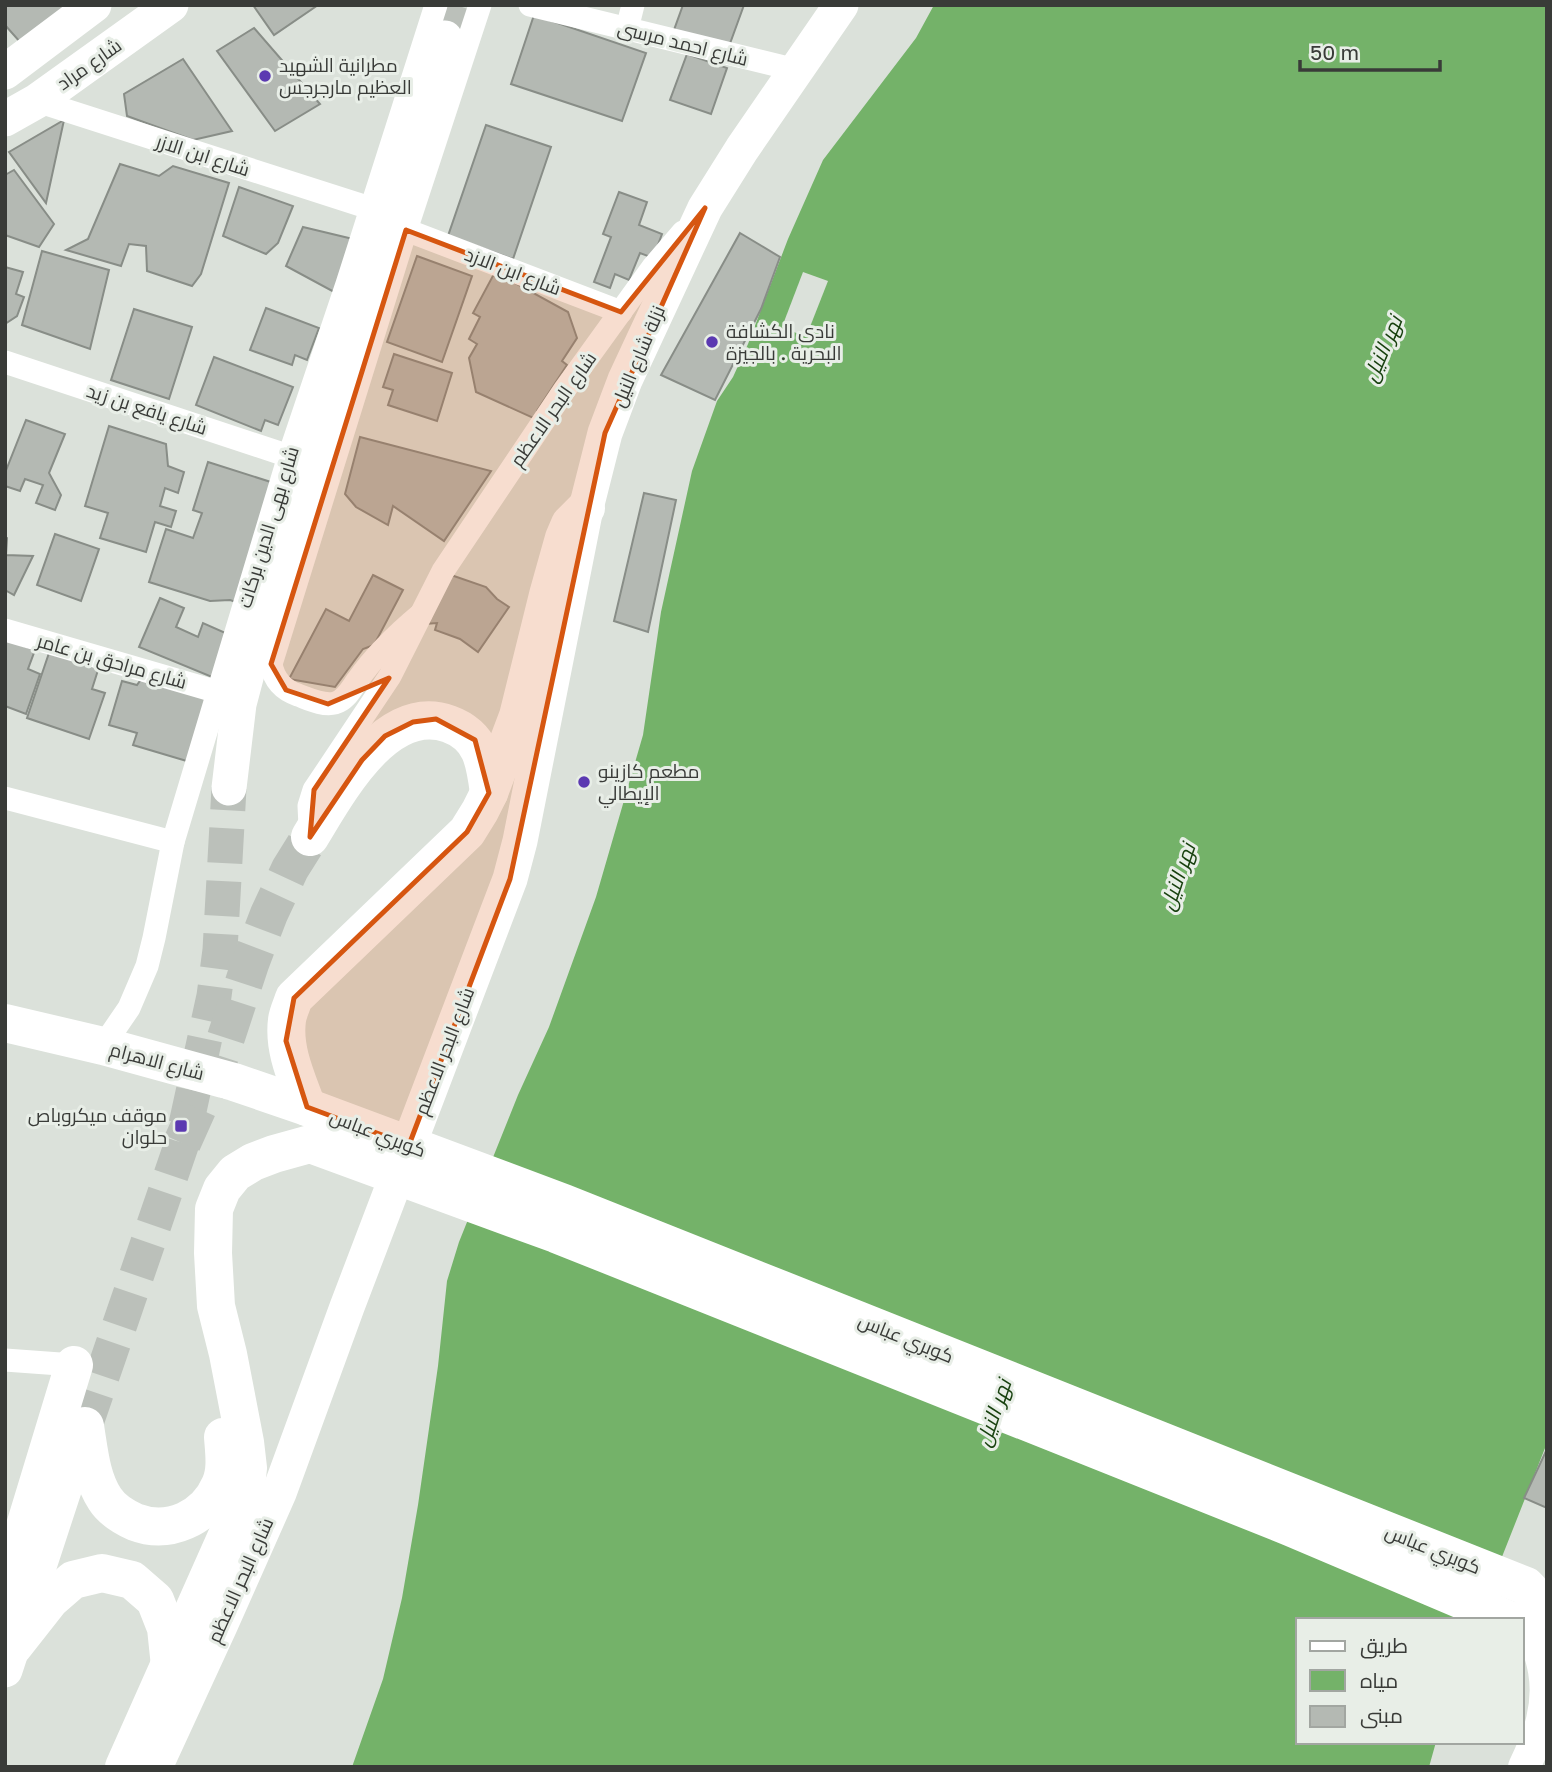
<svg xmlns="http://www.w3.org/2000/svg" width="1552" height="1772" font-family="'Golos Text',Cairo,sans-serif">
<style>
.water{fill:#74b269}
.pier{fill:#dbe1da}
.building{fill:#b4b9b3;stroke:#888d87;stroke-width:2}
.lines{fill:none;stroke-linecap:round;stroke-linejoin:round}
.primary-tunnel{stroke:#bbc0ba;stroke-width:35;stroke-dasharray:35 18;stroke-linecap:butt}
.highway-tunnel{stroke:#bbc0ba;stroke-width:38;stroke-dasharray:38 19;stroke-linecap:butt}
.street{stroke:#fff;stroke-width:23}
.secondary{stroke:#fff;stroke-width:32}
.primary{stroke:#fff;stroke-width:35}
.highway{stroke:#fff;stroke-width:38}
.marked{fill:#d65610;fill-opacity:0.2;stroke:#d65610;stroke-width:5;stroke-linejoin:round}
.poi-dot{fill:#5b39b1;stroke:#e8eee7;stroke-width:2.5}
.labels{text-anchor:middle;stroke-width:6;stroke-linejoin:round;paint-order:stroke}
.street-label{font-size:19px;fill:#393b38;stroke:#e8eee7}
.poi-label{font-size:19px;fill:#393b38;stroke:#e8eee7;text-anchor:start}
.water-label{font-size:21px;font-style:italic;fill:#18410f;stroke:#e8eee7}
</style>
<rect width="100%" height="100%" fill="#dbe1da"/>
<polygon class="water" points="934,5 1547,5 1547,1443 1477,1620 1298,1620 1298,1742 1436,1742 1429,1767 352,1767 383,1679 402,1598 418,1505 438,1366 447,1281 459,1242 518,1095 549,1027 596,897 643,735 661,612 692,471 717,401 733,377 748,344 788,239 823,160 916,38"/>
<polygon class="pier" points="803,272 828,281 806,337 782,327"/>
<g class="building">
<polygon points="5,5 77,5 20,42 5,25"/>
<polygon points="253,5 318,5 274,35"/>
<polygon points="683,5 744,5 728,49 674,30"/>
<polygon points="534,15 646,53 622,121 511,84"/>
<polygon points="254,28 320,104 275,131 217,51"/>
<polygon points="687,54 727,68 711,114 670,100"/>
<polygon points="183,59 232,131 193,140 127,116 124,94"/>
<polygon points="64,120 46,203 9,152"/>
<polygon points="486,125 551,147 513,259 448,236"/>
<polygon points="120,164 159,176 173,166 229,183 201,274 192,286 147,271 146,246 129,244 121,266 66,250 88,239"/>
<polygon points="14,170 54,224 39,247 5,235 5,175"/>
<polygon points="239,187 293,206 278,243 266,254 223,236"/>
<polygon points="619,192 647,202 639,225 662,234 653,258 640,253 629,280 615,274 610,288 594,282 611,237 603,234"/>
<polygon points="303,227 353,239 336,293 286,266"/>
<polygon points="740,233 780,257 761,309 715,400 661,375"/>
<polygon points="42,251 109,270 90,349 22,325"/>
<polygon points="417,256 472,276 442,362 387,342"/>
<polygon points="5,267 23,272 16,294 24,297 17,316 5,324"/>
<polygon points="495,272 568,312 577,338 562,361 567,365 537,411 540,421 476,392 469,358 477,344 469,339 480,317 473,313"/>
<polygon points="266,308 319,328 307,360 295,355 292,365 250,350"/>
<polygon points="134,309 192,327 169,399 111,380"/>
<polygon points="394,354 452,373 437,421 388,405 393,390 383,387"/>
<polygon points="214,357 293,387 278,425 265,420 261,431 196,405"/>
<polygon points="26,420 65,434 49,473 61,495 55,510 36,503 43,485 25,479 20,491 5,486 5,473"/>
<polygon points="109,426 166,444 168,466 184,472 178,493 165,488 160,506 176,511 171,527 155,522 146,552 100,538 108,513 85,506"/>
<polygon points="360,437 491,471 444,541 393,506 388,525 356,507 345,494"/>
<polygon points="208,462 277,484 239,603 230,600 210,601 149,582 166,529 193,538 202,513 193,510"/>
<polygon points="644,493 676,500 648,632 614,621"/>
<polygon points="55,534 99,549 81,601 37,585"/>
<polygon points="5,537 7,538 6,555 33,556 14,595 5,590"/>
<polygon points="373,575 403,590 374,645 363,649 335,687 289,679 326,609 349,621"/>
<polygon points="451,575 486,587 497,599 509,607 478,652 460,639 435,630 437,623 423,624"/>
<polygon points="160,598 184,608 176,627 198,637 203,623 230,635 212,677 139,647"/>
<polygon points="5,639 35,650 28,669 40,674 26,714 5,706"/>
<polygon points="50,650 99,667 92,689 105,693 89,739 27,718"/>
<polygon points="144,675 211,695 190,762 133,745 137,733 109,725 122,681 137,685"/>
<polygon points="1547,1449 1547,1508 1524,1498"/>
</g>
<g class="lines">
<g class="primary-tunnel">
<polyline points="445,38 456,5"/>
<polyline points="85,1426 182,1143 214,996 220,950 229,788"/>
</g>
<polyline class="highway-tunnel" points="182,1143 217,1065 250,964 269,914 290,869 310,837"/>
<g class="street">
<polyline points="530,5 796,70"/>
<polyline points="627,29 633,5"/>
<polyline points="37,101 370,208"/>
<polyline points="406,230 621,312"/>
<polyline points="5,362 289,456"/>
<path d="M421,614C397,634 375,655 357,681C351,689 346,700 335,703C323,706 309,699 298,695C283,690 274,680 271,664L406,230L480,5"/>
<polyline points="5,630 218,692"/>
<polyline points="5,798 173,842"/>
<polyline points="310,826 309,806 314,790 390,676 443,571 565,389 653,267 683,232"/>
<polyline points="103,1046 129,1008 147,966 154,938 173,842 218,692 289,456 347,284 436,5"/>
<polyline points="5,1360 74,1365"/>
</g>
<path class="secondary" d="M1522,1628C1526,1632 1530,1636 1533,1640C1540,1649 1542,1660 1544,1671C1550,1706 1539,1736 1524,1767"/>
<g class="primary">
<polyline points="5,72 94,5"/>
<polyline points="5,119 37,101 171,5"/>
<polyline points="229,788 239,704 249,666 445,38"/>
<polyline points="5,1670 85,1426"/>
<polyline points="155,1767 220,1626 279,1493 347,1307 510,879 520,841 586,508 605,433 625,380 705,208 742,149 841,5"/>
</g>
<g class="highway">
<path d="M310,837C337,793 386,701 449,724C482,736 485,762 489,793"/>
<path d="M5,1023L103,1046L234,1082L307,1107L564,1203L1526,1586C1539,1598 1538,1614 1522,1623"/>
<path d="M307,1107C297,1079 283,1050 287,1020C288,1012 292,1005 294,998L467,832L480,811L489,793L518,716L548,595L564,538L570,524L586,508"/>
<path d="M85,1426C89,1450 91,1478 105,1499C112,1510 124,1517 135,1522C169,1535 206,1518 220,1485C227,1470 224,1452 223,1437"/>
<polyline points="5,1592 74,1365"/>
<polyline points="13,1647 50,1600 73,1580 102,1573 132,1580 155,1600 166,1628 170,1666"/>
<polyline points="124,1767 245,1495 248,1468 245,1442 228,1354 216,1306 213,1253 214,1209 222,1189 235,1173 253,1162 274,1154 310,1144 556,1234 1290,1527 1509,1620"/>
</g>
</g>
<path class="marked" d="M705,208L605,433L510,879L409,1145L307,1107L286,1041L294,998L467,832L489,793L475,740L436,719L413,722L385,736L362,760L310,837L314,790L389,678L328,704L286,690L271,664L406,230L621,312Z"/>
<g class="poi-dot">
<circle cx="265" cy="76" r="7"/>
<circle cx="712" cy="342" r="7"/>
<circle cx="584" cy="782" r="7"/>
<rect x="174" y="1119" width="14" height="14" rx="3.5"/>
</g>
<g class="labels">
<g class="street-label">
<text transform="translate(683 43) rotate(14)" y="7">شارع احمد مرسى</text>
<text transform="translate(89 64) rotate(-35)" y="7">شارع مراد</text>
<text transform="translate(203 155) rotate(18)" y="7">شارع ابن الازر</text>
<text transform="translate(513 271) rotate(21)" y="7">شارع ابن الازد</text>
<text transform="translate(638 356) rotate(-67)" y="7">نزلة شارع النيل</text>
<text transform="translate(147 409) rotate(18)" y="7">شارع يافع بن زيد</text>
<text transform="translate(553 409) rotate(-55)" y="7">شارع البحر الاعظم</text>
<text transform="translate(268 527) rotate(-73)" y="7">شارع بهى الدين بركات</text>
<text transform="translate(112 661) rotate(16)" y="7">شارع مراحق بن عامر</text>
<text transform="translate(444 1051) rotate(-69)" y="7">شارع البحر الاعظم</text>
<text transform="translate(157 1061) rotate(15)" y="7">شارع الاهرام</text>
<text transform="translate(378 1133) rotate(21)" y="7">كوبري عباس</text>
<text transform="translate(906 1338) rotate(22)" y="7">كوبري عباس</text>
<text transform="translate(1433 1549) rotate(22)" y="7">كوبري عباس</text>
<text transform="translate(240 1580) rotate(-66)" y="7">شارع البحر الاعظم</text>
</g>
<g class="poi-label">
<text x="279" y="72">مطرانية الشهيد<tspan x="279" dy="22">العظيم مارجرجس</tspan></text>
<text x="726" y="338">نادى الكشافة<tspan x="726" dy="22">البحرية . بالجيزة</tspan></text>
<text x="598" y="778">مطعم كازينو<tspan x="598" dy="22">الإيطالي</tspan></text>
<text x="167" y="1122" text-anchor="end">موقف ميكروباص<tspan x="167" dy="22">حلوان</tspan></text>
</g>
<g class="water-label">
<text transform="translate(1383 349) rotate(-67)" y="7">نهر النيل</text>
<text transform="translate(1178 877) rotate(-71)" y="7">نهر النيل</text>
<text transform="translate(994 1413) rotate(-71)" y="7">نهر النيل</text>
</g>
</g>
<rect width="1552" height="1772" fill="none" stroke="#393b38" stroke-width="14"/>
<rect x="1296" y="1618" width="228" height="126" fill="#e8eee7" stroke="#a2a6a1" stroke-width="2"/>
<rect x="1310" y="1641" width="35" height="10" fill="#ffffff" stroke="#a2a6a1" stroke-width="2"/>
<text x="1360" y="1653" font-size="21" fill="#393b38">طريق</text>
<rect x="1310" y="1670" width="35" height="21" fill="#74b269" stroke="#a2a6a1" stroke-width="2"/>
<text x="1360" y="1688" font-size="21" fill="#393b38">مياه</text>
<rect x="1310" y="1706" width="35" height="21" fill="#b4b9b3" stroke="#a2a6a1" stroke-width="2"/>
<text x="1360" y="1723" font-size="21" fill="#393b38">مبنى</text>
<path d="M1300 60v10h140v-10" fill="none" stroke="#393b38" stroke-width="3.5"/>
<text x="1310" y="60" font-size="21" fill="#393b38" stroke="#e8eee7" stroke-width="5" paint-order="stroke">50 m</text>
</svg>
